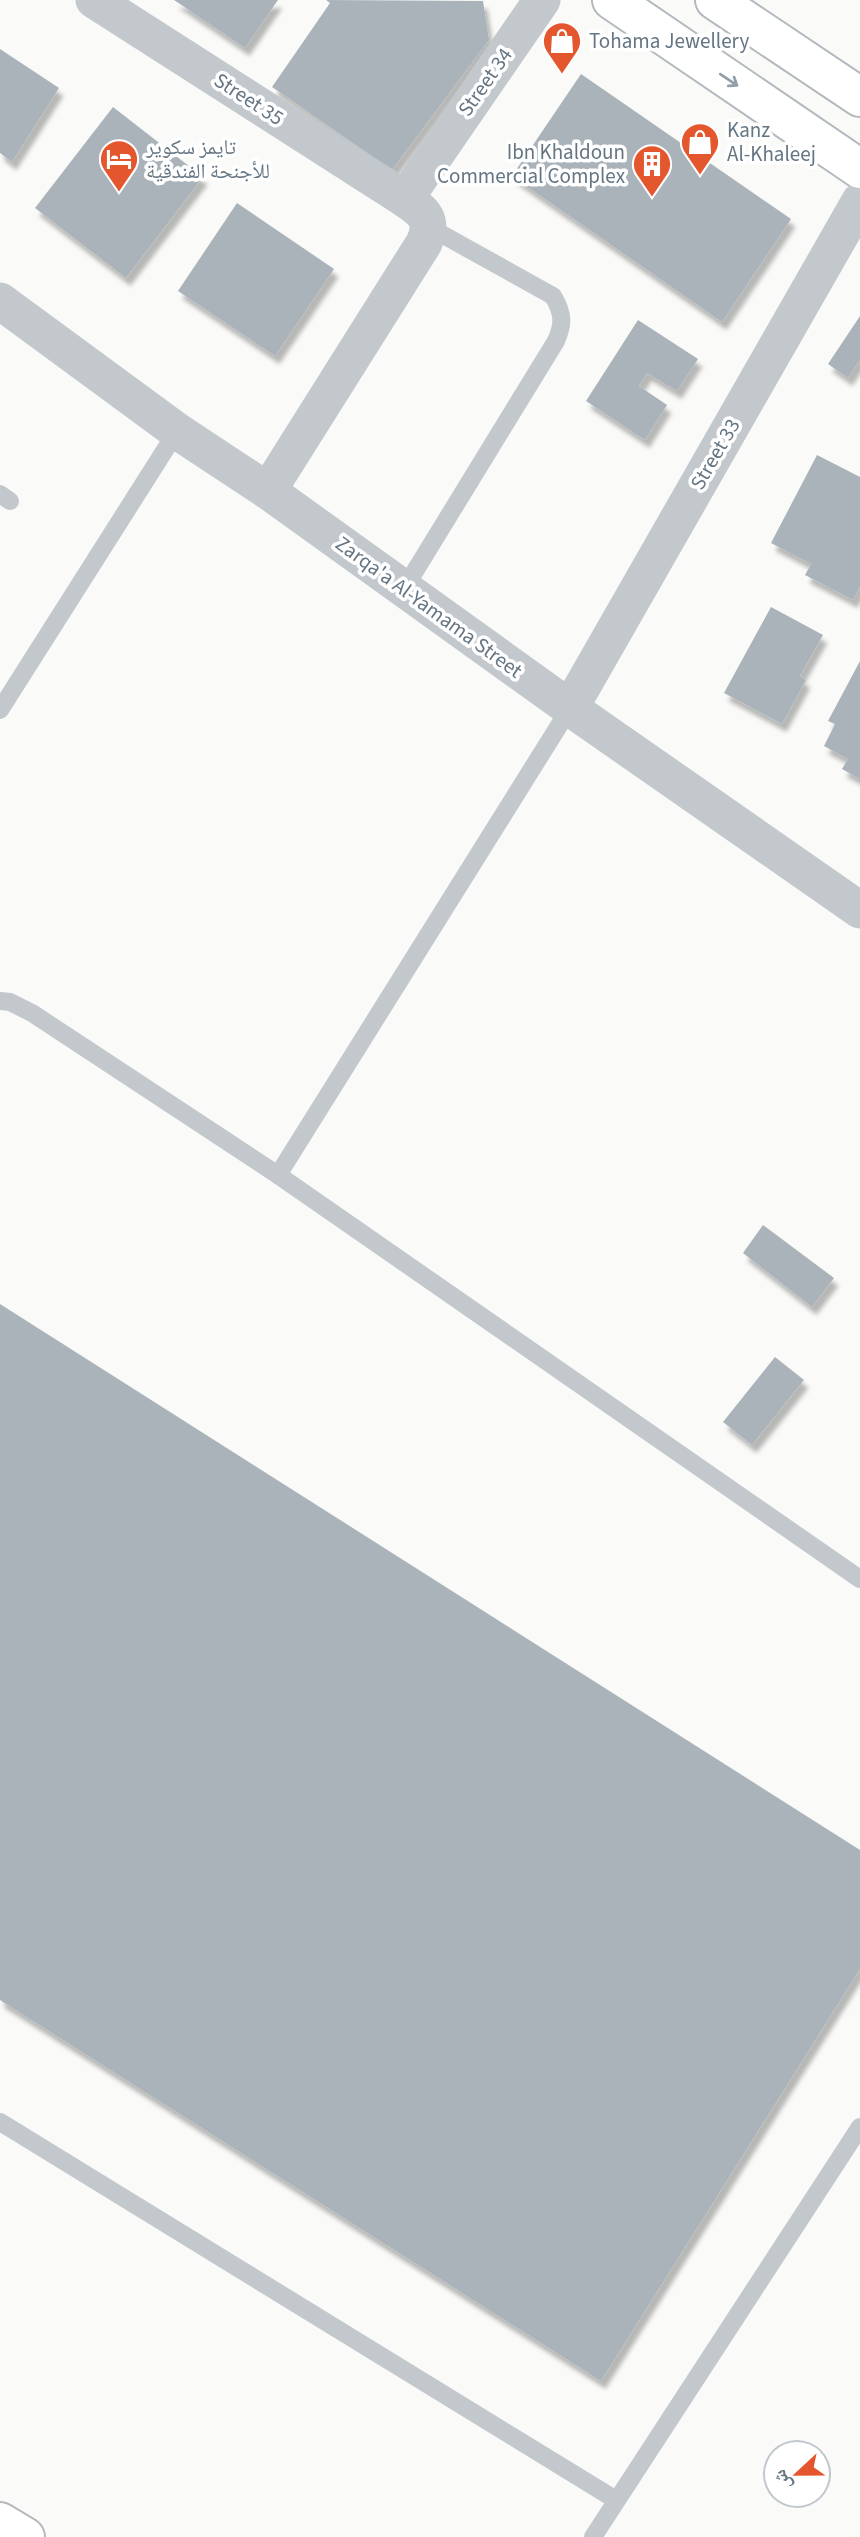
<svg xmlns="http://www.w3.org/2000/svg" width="860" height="2537" font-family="'Source Sans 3','Noto Naskh Arabic',sans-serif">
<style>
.building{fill:#aab3b9;filter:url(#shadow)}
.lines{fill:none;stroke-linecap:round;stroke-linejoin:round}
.secondary-casing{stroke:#b3babf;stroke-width:42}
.primary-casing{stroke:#b5babe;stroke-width:42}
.lane{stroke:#c3c8cc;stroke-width:18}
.street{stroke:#c3c8cc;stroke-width:37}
.secondary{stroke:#fff;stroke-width:38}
.primary{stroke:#fff;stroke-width:38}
.oneway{stroke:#939fa8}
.labels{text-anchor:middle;stroke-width:7;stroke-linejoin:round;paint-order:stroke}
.poi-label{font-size:21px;fill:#657683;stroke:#fff;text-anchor:start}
.street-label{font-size:21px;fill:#657683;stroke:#fff}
</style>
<defs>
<filter id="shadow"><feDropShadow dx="4.5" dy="8" stdDeviation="2" flood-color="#0004"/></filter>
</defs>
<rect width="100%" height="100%" fill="#fafaf8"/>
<g class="building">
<polygon points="174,0 278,0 245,48"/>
<polygon points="326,0 483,1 489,40 392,170 272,87 330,3"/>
<polygon points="0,49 59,88 12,162 0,153"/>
<polygon points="581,74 791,219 722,322 512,176"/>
<polygon points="113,107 203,177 126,278 35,208"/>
<polygon points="237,203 334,269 275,356 178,291"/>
<polygon points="860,316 860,360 848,378 828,364"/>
<polygon points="638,320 698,359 677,391 647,373 639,386 667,405 645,440 586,401"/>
<polygon points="817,455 860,477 860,587 853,600 805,575 811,564 771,543"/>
<polygon points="771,607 823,635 800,676 806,680 782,724 724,693"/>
<polygon points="860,661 860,779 842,769 848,759 824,746 835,724 828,721"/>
<polygon points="763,1225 834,1278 812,1307 743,1253"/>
<polygon points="0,1304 860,1850 860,1969 601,2381 0,2000"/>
<polygon points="775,1357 804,1380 752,1445 723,1422"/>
</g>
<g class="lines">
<g class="secondary-casing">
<g id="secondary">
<polyline points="612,0 860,169"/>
<polyline points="715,0 860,97"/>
</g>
</g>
<g class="primary-casing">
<polyline id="primary" points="0,2522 25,2537"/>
</g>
<g class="lane">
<polyline points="0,494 10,501"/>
<path d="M404,589L556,341C564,323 563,313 553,296L429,227"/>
<polyline points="0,710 177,431"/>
<polyline points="0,1001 10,1002 32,1013 278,1175 860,1579"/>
<polyline points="278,1175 570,708"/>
<polyline points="0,2122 616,2500"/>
<polyline points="593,2537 860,2127"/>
</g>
<g class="street">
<path d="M94,0L405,199C424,212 434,219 424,243L268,491"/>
<polyline points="405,199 542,0"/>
<polyline points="0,301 177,431 268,491 570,708 860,910"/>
<polyline points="570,708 860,201"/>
</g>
<use href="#secondary" class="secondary"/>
<use href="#primary" class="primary"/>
</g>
<defs><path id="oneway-shaft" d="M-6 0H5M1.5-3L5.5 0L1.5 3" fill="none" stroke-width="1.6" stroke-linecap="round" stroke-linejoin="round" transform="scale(1.75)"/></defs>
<use class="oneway" href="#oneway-shaft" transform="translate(729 80) rotate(34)"/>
<defs>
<g id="shop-pin" transform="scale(2.0125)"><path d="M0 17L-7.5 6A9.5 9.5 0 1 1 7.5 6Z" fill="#e4572e" stroke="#fff"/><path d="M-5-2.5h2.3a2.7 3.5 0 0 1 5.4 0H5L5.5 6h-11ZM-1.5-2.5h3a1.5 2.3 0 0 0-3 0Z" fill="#fff"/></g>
<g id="hotel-pin" transform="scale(2.0125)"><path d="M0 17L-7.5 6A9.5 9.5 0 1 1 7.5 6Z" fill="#e4572e" stroke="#fff"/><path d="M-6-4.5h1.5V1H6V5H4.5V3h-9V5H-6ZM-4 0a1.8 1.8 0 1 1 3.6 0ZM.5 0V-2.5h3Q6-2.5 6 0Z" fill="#fff"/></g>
<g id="building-pin" transform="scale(2.0125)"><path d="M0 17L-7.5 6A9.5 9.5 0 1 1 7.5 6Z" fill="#e4572e" stroke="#fff"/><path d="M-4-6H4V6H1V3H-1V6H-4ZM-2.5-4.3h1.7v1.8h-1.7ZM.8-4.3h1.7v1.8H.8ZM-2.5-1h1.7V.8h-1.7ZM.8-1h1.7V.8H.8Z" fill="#fff"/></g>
</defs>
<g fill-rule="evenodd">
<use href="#shop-pin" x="562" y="41"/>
<use href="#shop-pin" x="700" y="142"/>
<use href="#hotel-pin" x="119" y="159"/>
<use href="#building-pin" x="652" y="164"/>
</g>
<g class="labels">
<g class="poi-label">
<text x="589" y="48">Tohama Jewellery</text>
<text x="727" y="137">Kanz<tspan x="727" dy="24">Al-Khaleej</tspan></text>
<text x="146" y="154">تايمز سكوير<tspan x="146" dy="24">للأجنحة الفندقية</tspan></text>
<text x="625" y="159" text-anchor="end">Ibn Khaldoun<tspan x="625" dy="24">Commercial Complex</tspan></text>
</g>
<g class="street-label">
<text transform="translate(485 82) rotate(-55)" y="7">Street 34</text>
<text transform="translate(249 99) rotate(33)" y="7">Street 35</text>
<text transform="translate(715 454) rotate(-60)" y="7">Street 33</text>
<text transform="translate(429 607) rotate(36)" y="7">Zarqa'a Al-Yamama Street</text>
</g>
</g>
<g transform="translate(797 2474) rotate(248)"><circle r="33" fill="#ffffff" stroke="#c1c8cd" stroke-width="2"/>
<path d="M0-5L12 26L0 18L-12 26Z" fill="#e4572e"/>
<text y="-10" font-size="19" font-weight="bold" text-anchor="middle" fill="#657683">ش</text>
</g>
</svg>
